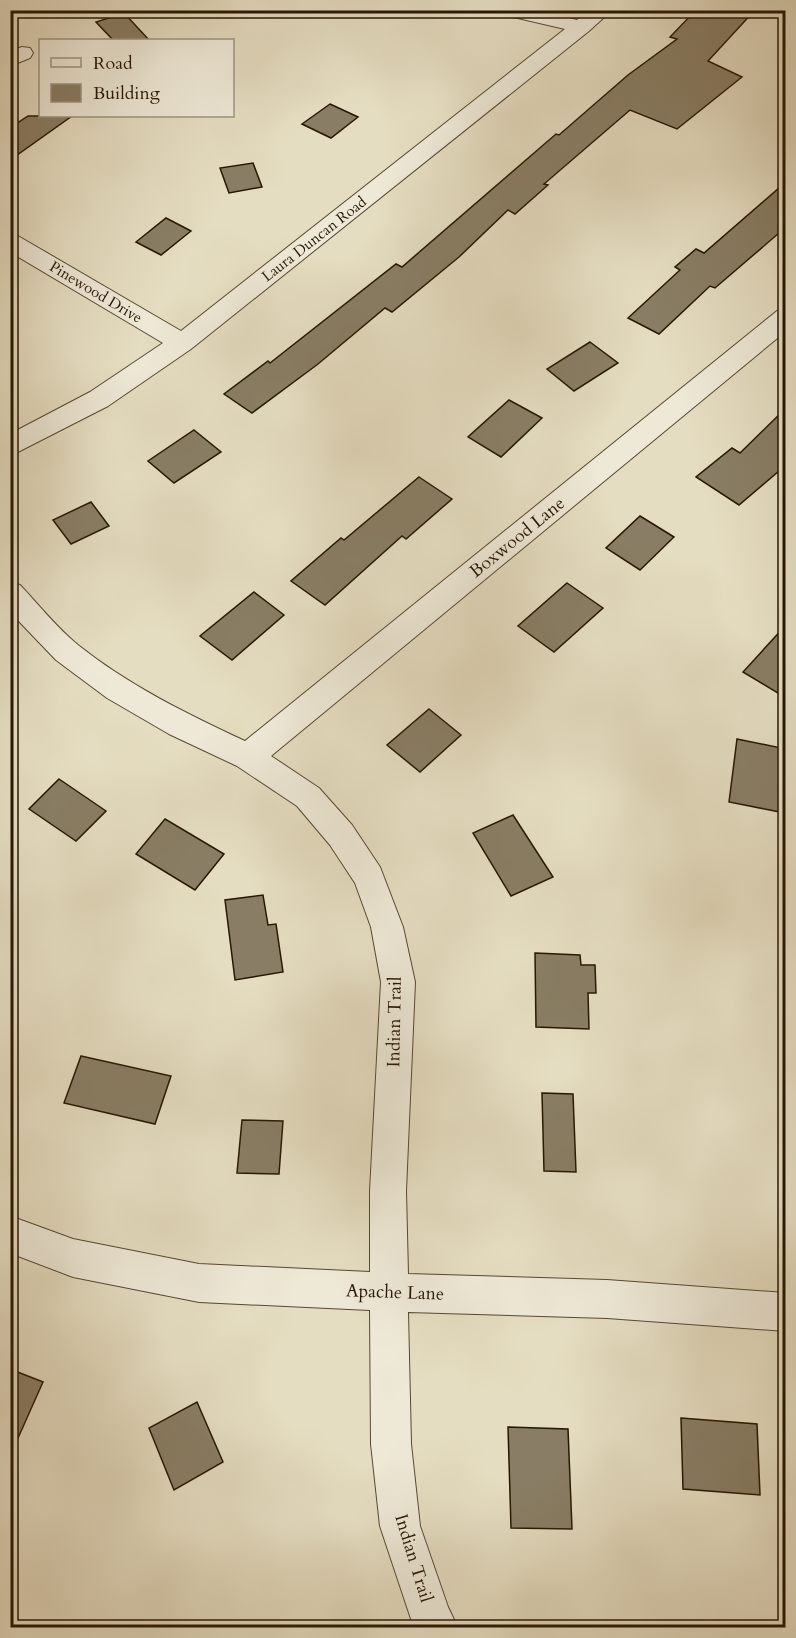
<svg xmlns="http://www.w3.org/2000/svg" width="796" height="1638" font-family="Cardo,serif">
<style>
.building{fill:#897e65;stroke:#261702;stroke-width:1.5}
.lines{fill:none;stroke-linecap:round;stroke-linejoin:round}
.minor-casing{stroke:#564832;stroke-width:2}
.minor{fill:#eee9d7;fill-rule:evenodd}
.labels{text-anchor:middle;stroke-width:4.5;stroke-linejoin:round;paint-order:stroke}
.far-street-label{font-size:15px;fill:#261702;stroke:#eee9d7}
.street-label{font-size:18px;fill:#261702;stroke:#eee9d7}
</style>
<rect width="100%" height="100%" fill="#e5ddc1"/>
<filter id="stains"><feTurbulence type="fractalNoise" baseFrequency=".00333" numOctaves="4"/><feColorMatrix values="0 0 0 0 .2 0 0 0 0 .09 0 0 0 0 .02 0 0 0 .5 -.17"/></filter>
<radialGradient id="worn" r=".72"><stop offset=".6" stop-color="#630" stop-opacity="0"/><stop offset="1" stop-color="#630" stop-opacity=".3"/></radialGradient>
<g class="building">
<polygon points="696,10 755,10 708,61 742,77 677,129 630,110 544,184 548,185 515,214 508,210 459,257 392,312 385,308 318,364 252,413 224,394 268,361 270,363 396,264 402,267 556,134 559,135 628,75 677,39 670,37"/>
<polygon points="124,13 149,40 113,40 96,22"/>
<polygon points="330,104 358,117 331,138 302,124"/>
<polygon points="28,116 72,116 10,160 10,128"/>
<polygon points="253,163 262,187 229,193 220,168"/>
<polygon points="786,182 786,227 715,288 710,286 659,334 628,318 680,270 675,267 696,249 704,253"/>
<polygon points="166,218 191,231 161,255 136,242"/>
<polygon points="590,342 618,363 574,391 547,369"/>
<polygon points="509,400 542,418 501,457 468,437"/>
<polygon points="786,408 786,465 739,505 696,477 732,448 740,453"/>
<polygon points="194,430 221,452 174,483 148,461"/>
<polygon points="419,477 452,499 406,539 402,536 325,605 291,581 341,538 344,540"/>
<polygon points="91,502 109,526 71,544 53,520"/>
<polygon points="640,516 674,537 640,570 606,548"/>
<polygon points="567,583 603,608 554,652 518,626"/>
<polygon points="254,592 284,615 232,660 200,636"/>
<polygon points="786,625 786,698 743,672"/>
<polygon points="429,709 461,735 420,772 387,745"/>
<polygon points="737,739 786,749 780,812 729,802"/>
<polygon points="59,779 106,811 76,841 29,809"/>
<polygon points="513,815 553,877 511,896 473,833"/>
<polygon points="165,819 224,854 195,890 136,854"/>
<polygon points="263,895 268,925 276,924 283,972 235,980 225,900"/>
<polygon points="535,953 580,955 581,965 595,965 596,993 588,993 589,1029 536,1027"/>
<polygon points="81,1056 171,1076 155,1124 64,1103"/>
<polygon points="542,1093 573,1094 576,1172 544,1171"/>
<polygon points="242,1120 283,1121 279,1174 237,1173"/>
<polygon points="10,1369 43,1382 10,1456"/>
<polygon points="197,1402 223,1462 174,1490 149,1428"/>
<polygon points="681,1418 757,1424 760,1495 683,1489"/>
<polygon points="508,1427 568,1429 572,1529 511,1528"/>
</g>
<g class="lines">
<g class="minor-casing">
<g id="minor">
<polygon points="498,10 537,10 577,20 588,10 612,10 589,31 191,349 108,406 10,456 10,434 90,392 163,343 10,252 10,233 18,236 181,331 565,29 501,14"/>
<polygon points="22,47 30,48 33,53 30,58 10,66 10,51"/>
<path d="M786,309V331L271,756L319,788L352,825L380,867L403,927L415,982L406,1191L408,1274L607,1280L786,1293V1331L607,1318L408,1312L411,1444L420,1526L448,1607L458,1628H414L380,1526L371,1444L370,1310L199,1302L73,1277L10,1253V1216L73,1239L199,1264L370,1272V1191L381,982L371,927L355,883L330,845L297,806L237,766L169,734L107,698L56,660L10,612V582L20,585C39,605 57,628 78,645C128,685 187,714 245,741L777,311Z"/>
</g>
</g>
<use href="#minor" class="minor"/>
</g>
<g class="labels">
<g class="far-street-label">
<text transform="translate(314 239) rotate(-38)" y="5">Laura Duncan Road</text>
<text transform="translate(96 292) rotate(31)" y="5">Pinewood Drive</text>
</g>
<g class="street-label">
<text transform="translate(517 537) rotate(-39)" y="6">Boxwood Lane</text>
<text transform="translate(394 1022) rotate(-89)" y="6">Indian Trail</text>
<text transform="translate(395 1292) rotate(2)" y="6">Apache Lane</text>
<text transform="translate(414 1558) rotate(73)" y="6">Indian Trail</text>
</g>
</g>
<rect width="796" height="1638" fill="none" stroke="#e5ddc1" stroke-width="36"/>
<rect x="12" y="12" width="772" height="1614" fill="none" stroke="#261702" stroke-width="3"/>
<rect x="18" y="18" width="760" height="1602" fill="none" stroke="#261702" stroke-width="1.5"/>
<rect x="39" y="39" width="195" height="78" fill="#eee9d7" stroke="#9e9582" stroke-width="1.5"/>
<rect x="51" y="58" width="30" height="9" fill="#eee9d7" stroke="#9e9582" stroke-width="1.5"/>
<text x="93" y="69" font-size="18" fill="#261702">Road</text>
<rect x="51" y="84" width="30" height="18" fill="#897e65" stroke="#9e9582" stroke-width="1.5"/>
<text x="93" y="99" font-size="18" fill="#261702">Building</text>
<rect width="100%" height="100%" filter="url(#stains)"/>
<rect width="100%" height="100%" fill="url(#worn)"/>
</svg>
